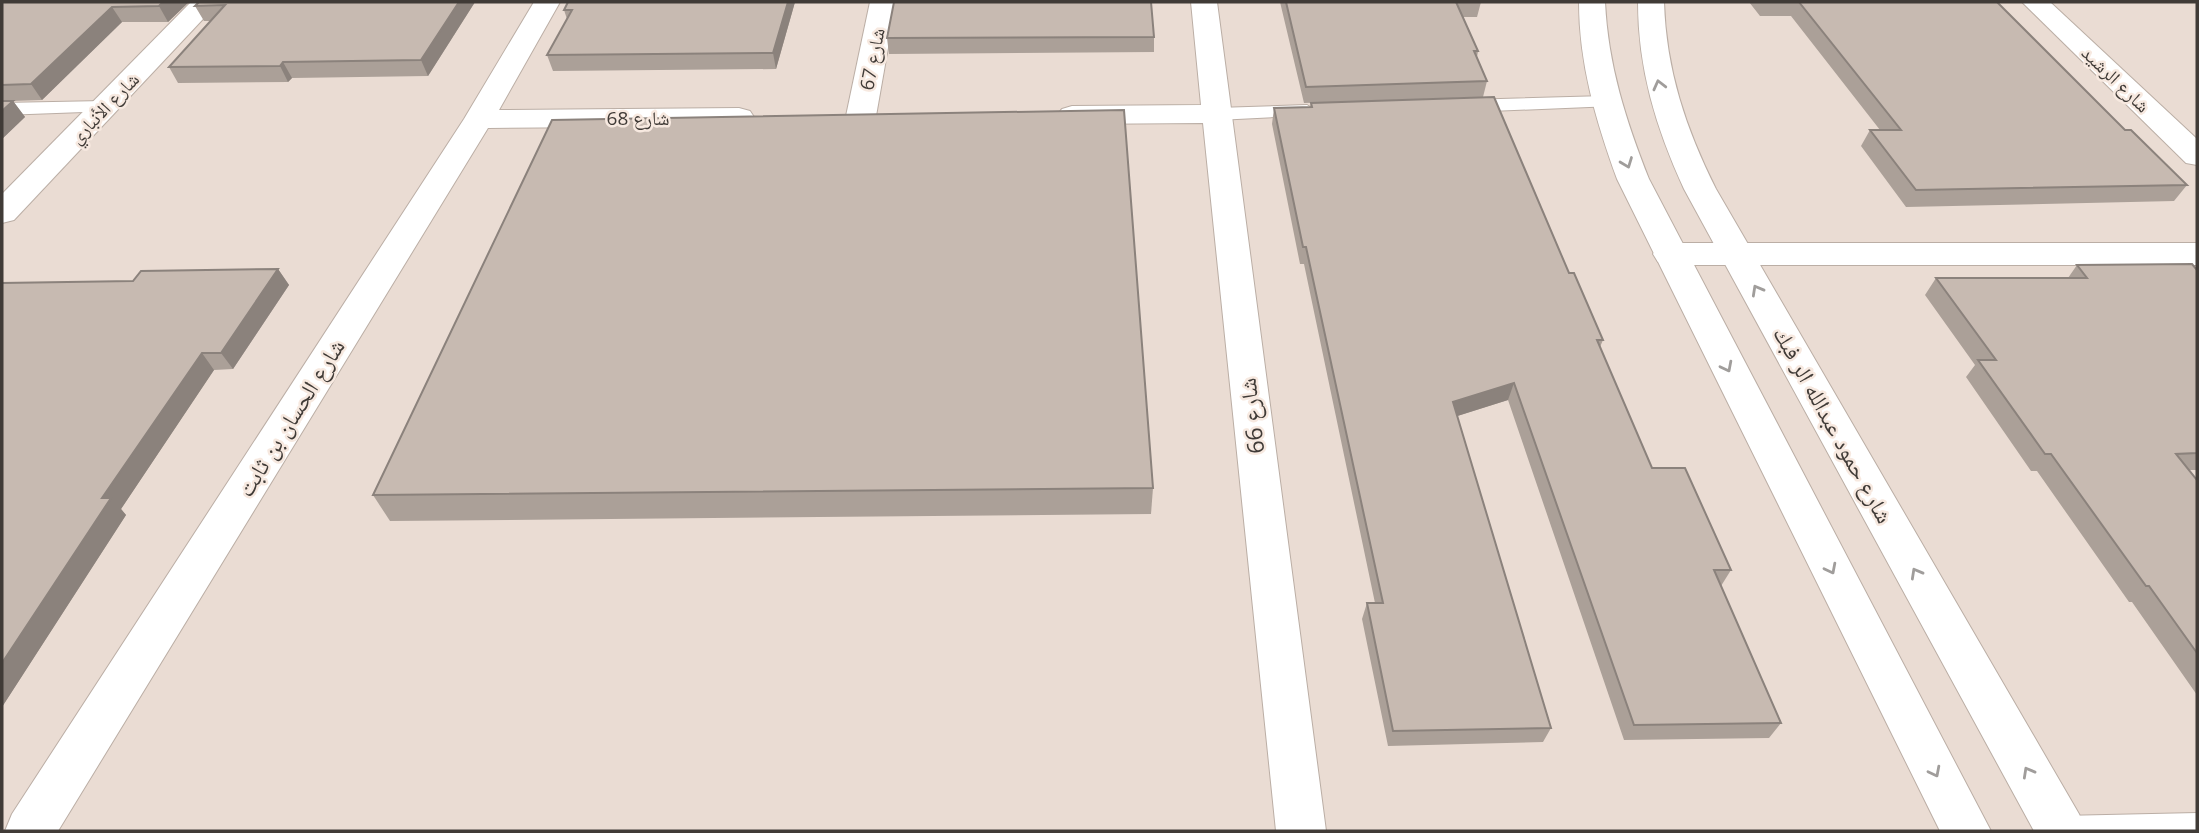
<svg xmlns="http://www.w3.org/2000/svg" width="2199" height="833" font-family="'Open Sans','Noto Naskh Arabic',sans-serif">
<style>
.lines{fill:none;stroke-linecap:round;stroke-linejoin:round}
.lane-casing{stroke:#bbaea5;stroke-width:2}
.street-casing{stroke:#bbaea5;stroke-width:2}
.secondary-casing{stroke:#bbaea5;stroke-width:2}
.lane{fill:#fff;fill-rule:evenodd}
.street{fill:#fff;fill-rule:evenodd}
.secondary{fill:#fff;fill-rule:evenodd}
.wall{fill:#aba098}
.shaded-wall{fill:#8b827c}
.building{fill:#c7bab1;stroke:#8b827c;stroke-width:2}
.oneway{stroke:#a09d9b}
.labels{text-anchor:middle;stroke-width:5;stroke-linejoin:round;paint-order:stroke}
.far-street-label{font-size:19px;fill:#403b37;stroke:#f7e9e0}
.street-label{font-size:23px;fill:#403b37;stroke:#f7e9e0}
</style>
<rect width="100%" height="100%" fill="#eadcd3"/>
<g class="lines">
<g class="lane-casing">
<g id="lane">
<polygon points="1606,96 1615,102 1613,106 1466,112 1457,106 1466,100"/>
<polygon points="104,101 111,103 113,107 111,111 2,115 2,103"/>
<polygon points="1307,105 1316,111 1314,115 1217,120 1208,114 1217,108"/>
<polygon points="2197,813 2197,831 2045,831 2050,820 2061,816"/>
</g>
</g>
<g class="street-casing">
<g id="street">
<polygon points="191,2 219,2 14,220 2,223 2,194"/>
<polygon points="534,2 560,2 499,110 739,108 750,111 754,117 750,123 739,126 488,128 58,831 5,831 12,814 464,119"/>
<polygon points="870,2 896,2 876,116 872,122 861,125 850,122 846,116"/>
<polygon points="1191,2 1217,2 1326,831 1276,831 1203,123 1072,124 1062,121 1057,115 1062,109 1072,106 1201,105"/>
<polygon points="2022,2 2050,2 2197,139 2197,165 2186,163"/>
<polygon points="1670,243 2197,243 2197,265 1670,265 1658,262 1653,254 1658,246"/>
</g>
</g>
<g class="secondary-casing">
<g id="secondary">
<path d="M1579,2H1605C1608,65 1626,121 1649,179L1991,831H1940L1617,179C1596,121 1579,64 1579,2Z"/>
<path d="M1638,2H1664C1666,70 1686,129 1716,189L2079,814L2086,831H2034L1684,189C1656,128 1638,69 1638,2Z"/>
</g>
</g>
<use href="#lane" class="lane"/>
<use href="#street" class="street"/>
<use href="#secondary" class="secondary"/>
</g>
<g class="wall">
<polygon points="2,2 189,2 168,22 122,22 42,100 11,101 13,101 25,117 2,139"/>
<polygon points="475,2 428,76 292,78 288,82 178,83 169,67 211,21 204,21 195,6"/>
<polygon points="568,2 795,2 776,69 553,71 547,55 567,19 564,10"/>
<polygon points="1280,2 1481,2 1477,17 1463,17 1478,51 1477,57 1487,81 1483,97 1304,103"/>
<polygon points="1749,2 1997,2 2125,130 2187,185 2174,201 1906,207 1861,146 1870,130 1880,130 1791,16 1760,16"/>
<polygon points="1154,37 1154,52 889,54 887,38"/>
<polygon points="1311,103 1569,273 1603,340 1600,347 1652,468 1731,570 1721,586 1781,723 1769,738 1624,740 1508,400 1457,416 1551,728 1543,742 1388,746 1362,619 1367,603 1375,603 1304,264 1300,264 1272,124 1274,108 1310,107"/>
<polygon points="2077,265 2197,270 2197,470 2189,470 2197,480 2197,695 2132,602 2129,602 2037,471 2031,471 1966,377 1975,365 1925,295 1936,278 2068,278"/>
<polygon points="278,269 289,285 233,369 214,370 121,509 126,515 2,707 2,283 133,281"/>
<polygon points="1153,488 1151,514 390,521 373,495"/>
</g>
<g class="shaded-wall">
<polygon points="163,2 189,2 168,22 159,6"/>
<polygon points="459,2 475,2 428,76 421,60"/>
<polygon points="788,2 795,2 776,69 773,53"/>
<polygon points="112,7 122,22 42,100 31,84"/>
<polygon points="283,62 292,78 288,82 280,66"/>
<polygon points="13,101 25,117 2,139 2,111"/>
<polygon points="278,269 289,285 233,369 221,353"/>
<polygon points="202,353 214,370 121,509 126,515 2,707 2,663 102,498"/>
<polygon points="1514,383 1508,400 1448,419 1453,402"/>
</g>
<g class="building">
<polygon points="2,2 163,2 159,6 112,7 31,84 2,85"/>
<polygon points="199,2 459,2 421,60 283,62 280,66 169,67 225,5 195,6"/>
<polygon points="568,2 788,2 773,53 547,55 572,10 564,10"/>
<polygon points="894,2 1151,2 1154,37 887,38"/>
<polygon points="1286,2 1461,2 1456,2 1478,51 1474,51 1487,81 1306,87"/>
<polygon points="1799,2 1997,2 2125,130 2131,130 2187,185 1916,190 1870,130 1901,130"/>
<polygon points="1494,97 1569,273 1574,273 1603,340 1597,340 1652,468 1685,468 1731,570 1714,570 1781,723 1634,725 1514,383 1453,402 1551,728 1393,731 1367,603 1383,603 1306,247 1303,247 1274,108 1312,107 1311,103"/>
<polygon points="2,101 13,101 2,111"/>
<polygon points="1124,110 1153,488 373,495 552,120"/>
<polygon points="2192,264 2197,270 2197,453 2176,454 2197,480 2197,653 2149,586 2146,586 2051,454 2045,454 1978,360 1996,360 1936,278 2087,278 2077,265"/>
<polygon points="278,269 221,353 202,353 102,498 111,498 2,663 2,283 133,281 141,271"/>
</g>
<defs><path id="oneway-chevron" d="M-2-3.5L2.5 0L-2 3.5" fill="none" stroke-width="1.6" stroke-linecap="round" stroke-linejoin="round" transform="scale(1.75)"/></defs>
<g class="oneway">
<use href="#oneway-chevron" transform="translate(1659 85) rotate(-104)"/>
<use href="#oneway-chevron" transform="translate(1627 163) rotate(69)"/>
<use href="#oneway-chevron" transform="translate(1757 290) rotate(-119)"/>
<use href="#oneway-chevron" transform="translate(1727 367) rotate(63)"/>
<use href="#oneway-chevron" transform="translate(1831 569) rotate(63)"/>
<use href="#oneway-chevron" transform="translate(1916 573) rotate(-119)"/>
<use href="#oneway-chevron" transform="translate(1935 772) rotate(63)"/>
<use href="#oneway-chevron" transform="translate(2028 772) rotate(-119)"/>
</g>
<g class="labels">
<g class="far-street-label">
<text transform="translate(872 59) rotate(-79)" y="7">شارع 67</text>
<text transform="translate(2116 79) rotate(44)" y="7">شارع الرشيد</text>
<text transform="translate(104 108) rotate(-46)" y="7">شارع الأنباري</text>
<text x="638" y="125">شارع 68</text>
</g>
<g class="street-label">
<text transform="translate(1252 416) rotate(-97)" y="8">شارع 66</text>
<text transform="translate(291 418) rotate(-58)" y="8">شارع الحسان بن ثابت</text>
<text transform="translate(1833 425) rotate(61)" y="8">شارع حمود عبدالله الر فبك</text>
</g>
</g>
<rect width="2199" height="833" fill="none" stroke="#403b37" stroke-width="7"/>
</svg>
